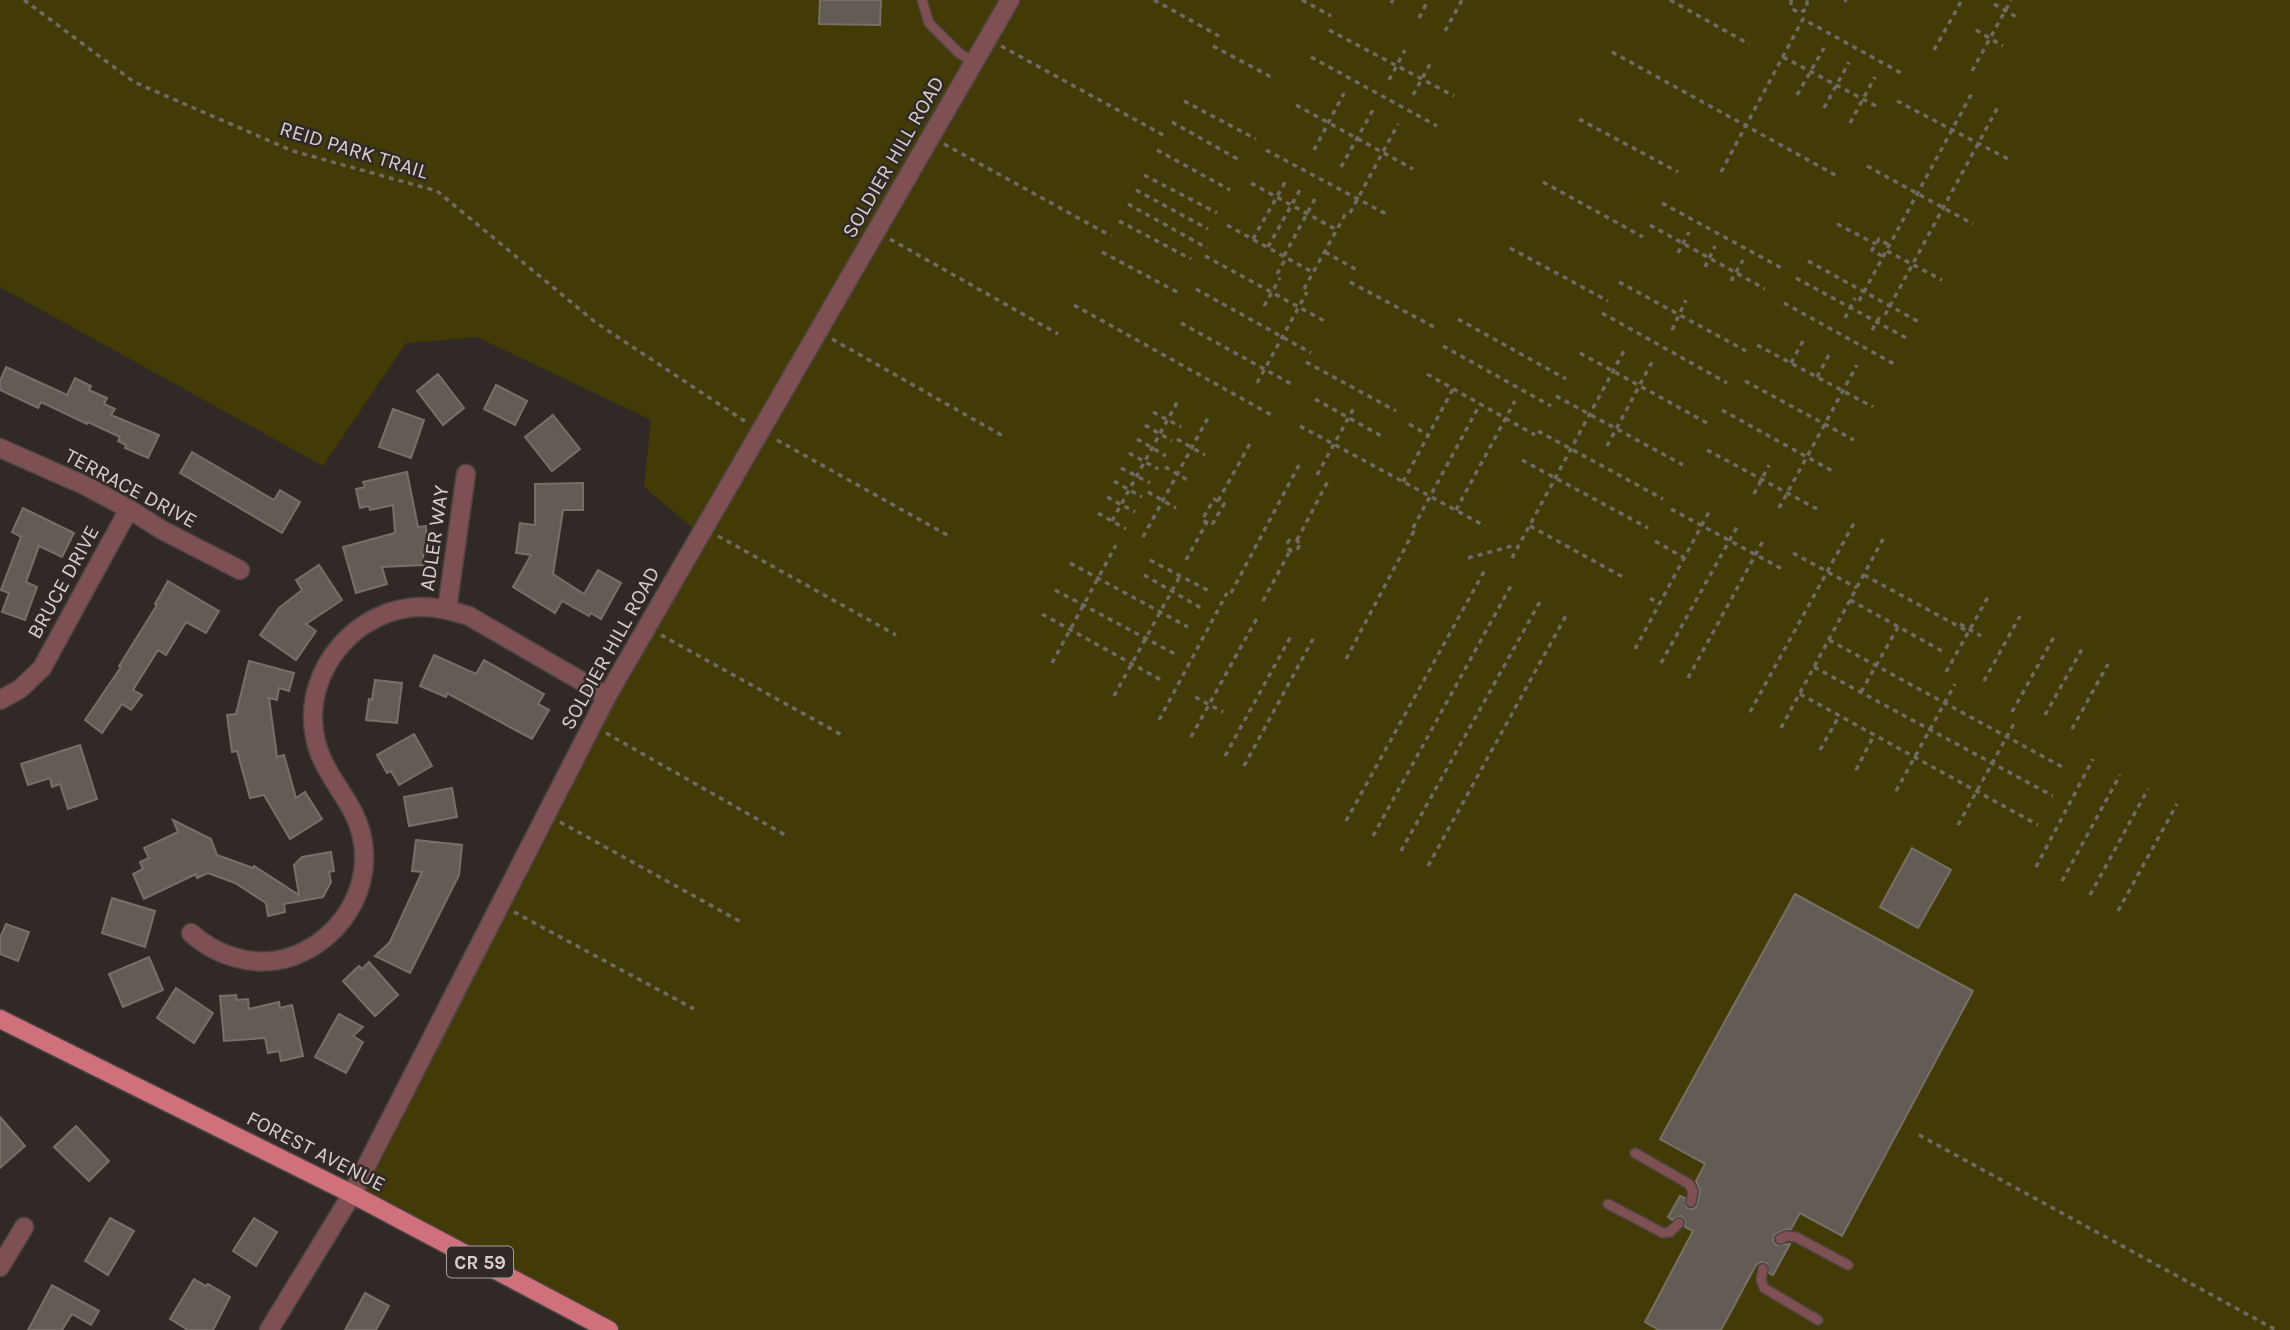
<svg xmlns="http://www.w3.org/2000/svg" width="2290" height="1330" font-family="Karla,sans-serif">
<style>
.green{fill:#423b06}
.building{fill:#625c55;stroke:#767069;stroke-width:2}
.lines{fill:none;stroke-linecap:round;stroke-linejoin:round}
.service-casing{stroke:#4b4441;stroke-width:12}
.minor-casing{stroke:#4b4441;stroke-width:21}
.tertiary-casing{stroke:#4b4441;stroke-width:21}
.primary-casing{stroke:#4b4441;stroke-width:21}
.path{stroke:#706a67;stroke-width:3.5;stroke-dasharray:5 5;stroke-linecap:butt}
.service{stroke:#7e4f53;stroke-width:9}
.minor{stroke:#7e4f53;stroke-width:18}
.tertiary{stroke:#7e4f53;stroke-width:18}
.primary{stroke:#cf707a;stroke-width:18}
.labels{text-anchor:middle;stroke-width:5;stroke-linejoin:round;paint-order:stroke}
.shield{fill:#312926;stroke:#a49e9c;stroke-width:2}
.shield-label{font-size:19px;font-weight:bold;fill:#d5d0ce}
.street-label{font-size:21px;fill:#d5d0ce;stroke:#312926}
</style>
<rect width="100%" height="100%" fill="#312926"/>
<polygon class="green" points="0,0 2290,0 2290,1330 609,1330 352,1194 700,534 644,487 651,420 477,337 406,343 323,466 0,287"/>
<g class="building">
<polygon points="820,0 881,0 880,25 819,24"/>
<polygon points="6,367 67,395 75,378 91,386 89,390 107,398 104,404 115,409 111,415 159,435 148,458 125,448 126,445 118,441 120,437 88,422 87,424 41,402 38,408 0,390 0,381"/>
<polygon points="438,374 464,408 443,425 417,391"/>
<polygon points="496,385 527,401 515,425 484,409"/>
<polygon points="393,409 424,420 411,458 379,447"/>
<polygon points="553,415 580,449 552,471 525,437"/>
<polygon points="192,452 274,500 280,490 300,502 282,533 180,473"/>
<polygon points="407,472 418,527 426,526 428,554 423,554 424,565 382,567 387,584 356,593 343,547 395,533 393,505 370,510 369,506 360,508 356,489 365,487 363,482"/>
<polygon points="583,483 583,510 563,510 553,574 584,594 598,570 621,583 601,619 591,613 589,616 562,601 555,613 513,587 531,555 516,553 520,523 535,525 535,484"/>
<polygon points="23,508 74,533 62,557 39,546 26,582 37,587 25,620 2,612 9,593 1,590 21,537 12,532"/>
<polygon points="319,565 342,600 306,624 316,631 296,660 260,635 279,608 302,590 296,580"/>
<polygon points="168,581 219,611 206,633 186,622 166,655 158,650 133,690 142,695 131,710 122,704 102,733 85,720 121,667 119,666 157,605 155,604"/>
<polygon points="434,655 476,674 484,660 544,694 538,704 549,710 532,739 447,693 446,697 420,686"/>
<polygon points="249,661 294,673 289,691 279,688 277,700 269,698 277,757 284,755 296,798 305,792 322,819 290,839 264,795 250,798 237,751 232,752 227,715 236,714"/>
<polygon points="375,680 402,683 397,723 366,720 369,699 372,700"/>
<polygon points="414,734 432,766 399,785 391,771 387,773 377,755"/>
<polygon points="80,745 97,799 68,809 60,784 52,787 50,778 28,785 21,764"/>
<polygon points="452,788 457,817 409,826 404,797"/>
<polygon points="173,820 211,839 217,855 253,868 254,866 299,895 294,865 302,857 331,852 334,871 329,872 331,882 323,897 284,904 285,912 268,916 266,903 235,883 208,873 197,878 196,874 144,899 133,874 143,869 140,862 149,858 144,848 178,832"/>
<polygon points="416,840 462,845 459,875 410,973 375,956 390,942 422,872 412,871"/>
<polygon points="1912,848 1951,870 1918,928 1880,907"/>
<polygon points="1795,894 1973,991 1842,1236 1800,1213 1791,1229 1784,1230 1774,1235 1773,1241 1776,1245 1790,1244 1773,1275 1769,1273 1767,1263 1761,1262 1756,1265 1721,1330 1659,1330 1645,1322 1693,1231 1685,1227 1685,1221 1681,1216 1672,1220 1668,1217 1680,1196 1685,1198 1687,1208 1693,1209 1697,1206 1700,1191 1696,1181 1705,1164 1660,1139"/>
<polygon points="112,898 155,911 145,947 102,933"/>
<polygon points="6,924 29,932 18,961 0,954 0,938"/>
<polygon points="149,957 163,990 123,1007 109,974"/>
<polygon points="369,962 398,995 375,1016 343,981 359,966 362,969"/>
<polygon points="176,988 213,1013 194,1043 157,1018"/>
<polygon points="236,995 237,1000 248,999 249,1009 279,1002 280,1008 292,1005 303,1056 281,1061 279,1051 268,1053 265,1038 224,1041 220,996"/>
<polygon points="339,1014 363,1027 353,1036 363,1042 346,1073 315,1057"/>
<polygon points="0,1117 25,1146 0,1168"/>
<polygon points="76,1126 109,1161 89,1181 54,1147"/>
<polygon points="110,1218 134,1231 108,1275 85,1261"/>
<polygon points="254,1218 277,1232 256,1266 233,1251"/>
<polygon points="194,1279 206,1286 208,1284 230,1297 213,1330 188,1330 170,1319"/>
<polygon points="52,1285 99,1311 91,1325 72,1314 62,1330 28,1330"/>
<polygon points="365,1293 389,1306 376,1330 345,1330"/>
</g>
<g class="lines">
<g class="service-casing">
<g id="service">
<polyline points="922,0 929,23 958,52 973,63"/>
<polyline points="1635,1153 1689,1184 1693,1191 1691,1202"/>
<polyline points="1608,1204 1663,1233 1670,1232 1679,1223"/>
<polyline points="1780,1239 1787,1236 1796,1237 1848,1265"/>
<polyline points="1763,1269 1761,1280 1764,1288 1818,1320"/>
</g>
</g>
<g class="minor-casing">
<g id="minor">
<polyline points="0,448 86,486 129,509 162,530 240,570"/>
<polyline points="447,609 466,474"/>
<polyline points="0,700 20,689 42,668 129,509"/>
<path d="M191,933C215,955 251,967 284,959C347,942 384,872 353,812C339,785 318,764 314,731C305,668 358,607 422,607C439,607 454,611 469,616L607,696"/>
<polyline points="0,1267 24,1227"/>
</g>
</g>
<g class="tertiary-casing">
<polyline id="tertiary" points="269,1330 352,1194 607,696 1010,0"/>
</g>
<g class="primary-casing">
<polyline id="primary" points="0,1019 352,1194 609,1330"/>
</g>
<g class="path">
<polyline points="24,0 134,82 293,151 437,191 595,322 746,422"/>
<polyline points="1154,0 1219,36"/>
<polyline points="1302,0 1331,16"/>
<polyline points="1670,0 1749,44"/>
<polyline points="1791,0 1791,8 1799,13 1807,9 1807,0"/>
<polyline points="1845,2 1846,0"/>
<polyline points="1391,3 1393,0"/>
<polyline points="1994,4 2018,18"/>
<polyline points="1419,18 1428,0"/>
<polyline points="1329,30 1454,96"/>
<polyline points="1976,30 2003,46"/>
<polyline points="1445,31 1462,0"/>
<polyline points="1001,46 1165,136"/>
<polyline points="1213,46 1273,78"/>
<polyline points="1934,50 1962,0"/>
<polyline points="1612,52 1837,176"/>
<polyline points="1311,57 1437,126"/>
<polyline points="1783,57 1876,106"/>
<polyline points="1972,71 2011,0"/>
<polyline points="1389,80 1405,50"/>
<polyline points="1413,95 1430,64"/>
<polyline points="1797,95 1824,48"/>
<polyline points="1184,101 1256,139"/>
<polyline points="1897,101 2008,159"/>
<polyline points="1296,105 1413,169"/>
<polyline points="1824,108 1849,62"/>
<polyline points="1579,119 1678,172"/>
<polyline points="1172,122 1241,161"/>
<polyline points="1850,123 1875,77"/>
<polyline points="944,144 1111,236"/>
<polyline points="1157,150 1230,190"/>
<polyline points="1266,150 1388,215"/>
<polyline points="1314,150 1344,93"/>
<polyline points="1867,166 1973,224"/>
<polyline points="1341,167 1373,110"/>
<polyline points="1721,172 1803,19 1901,73"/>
<polyline points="1144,175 1217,213"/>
<polyline points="1543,182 1643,237"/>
<polyline points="1251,183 1337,230"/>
<polyline points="1136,190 1208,229"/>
<polyline points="1662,203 1785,270"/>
<polyline points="1128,204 1207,248"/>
<polyline points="1350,213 1398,124"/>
<polyline points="1119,221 1191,259"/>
<polyline points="1837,224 1876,244"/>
<polyline points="1227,225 1314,273"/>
<polyline points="1650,225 1765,289"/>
<polyline points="890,239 1058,334"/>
<polyline points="1253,239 1287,179"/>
<polyline points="1268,247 1301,188"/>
<polyline points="1510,248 1608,301"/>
<polyline points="1887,251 1942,280"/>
<polyline points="1102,252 1177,292"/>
<polyline points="1325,252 1357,270"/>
<polyline points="1678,253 1689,232"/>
<polyline points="1205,256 1328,323"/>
<polyline points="1284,256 1316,197"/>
<polyline points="1882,256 1872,250 1879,239 1889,245"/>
<polyline points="1808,261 1919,322"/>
<polyline points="1705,267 1715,246"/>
<polyline points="1277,274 1286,258"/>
<polyline points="1796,278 1910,340"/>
<polyline points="1731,281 1743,260"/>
<polyline points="1350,282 1434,327"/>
<polyline points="1619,282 1746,351"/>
<polyline points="1196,289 1311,353"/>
<polyline points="1304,289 1346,213"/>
<polyline points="1859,301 1972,93"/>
<polyline points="1784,303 1896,365"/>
<polyline points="1074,305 1275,417"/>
<polyline points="1264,306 1280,278"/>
<polyline points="1602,313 1727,383"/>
<polyline points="1885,315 1998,107"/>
<polyline points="1845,318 1855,298"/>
<polyline points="1458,319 1566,379"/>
<polyline points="1181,323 1293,385"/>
<polyline points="1672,330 1686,300"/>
<polyline points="1872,330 1882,313"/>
<polyline points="832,339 1003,436"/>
<polyline points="1757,345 1873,407"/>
<polyline points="1443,346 1551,406"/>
<polyline points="1580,353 1709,424"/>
<polyline points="1306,362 1396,411"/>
<polyline points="1791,363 1805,337"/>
<polyline points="1427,374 1535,435"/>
<polyline points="1817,377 1831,351"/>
<polyline points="1745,381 1854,440"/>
<polyline points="1257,383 1307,292"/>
<polyline points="1556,396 1683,465"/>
<polyline points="1315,399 1385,438"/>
<polyline points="1722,410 1836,473"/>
<polyline points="1153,412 1181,427"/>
<polyline points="1409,424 1428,435"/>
<polyline points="1145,425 1172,441"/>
<polyline points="1300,426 1485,526"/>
<polyline points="1538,431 1663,499"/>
<polyline points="1137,439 1166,456"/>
<polyline points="1177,439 1205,455"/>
<polyline points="777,440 949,536"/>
<polyline points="1607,446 1652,362"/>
<polyline points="1707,450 1817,509"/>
<polyline points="1129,453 1158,469"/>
<polyline points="1522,460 1648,528"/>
<polyline points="1165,467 1191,482"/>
<polyline points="1121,468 1150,483"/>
<polyline points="1317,475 1355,406"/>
<polyline points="1114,481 1142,497"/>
<polyline points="1403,482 1453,389"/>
<polyline points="1148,492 1176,508"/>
<polyline points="1754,494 1769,465"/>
<polyline points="1107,497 1135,512"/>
<polygon points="1214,499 1224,504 1212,525 1202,520"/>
<polyline points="1218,501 1252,440"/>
<polyline points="1779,508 1857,365"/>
<polyline points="1671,509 1784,570"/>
<polyline points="1456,510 1515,401"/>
<polyline points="1098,513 1126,529"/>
<polyline points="1112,521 1179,399"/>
<polyline points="1530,526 1623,577"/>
<polyline points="1413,528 1480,404"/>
<polyline points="718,536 896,635"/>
<polyline points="1143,537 1209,416"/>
<circle cx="1293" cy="545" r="6"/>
<polyline points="1297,540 1328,481"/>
<polyline points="1655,541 1683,557"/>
<polyline points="1793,553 1857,588"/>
<polyline points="1468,558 1512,546 1516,548"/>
<polyline points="1512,558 1626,347"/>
<polyline points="1150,560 1209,591"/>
<polyline points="1186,560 1207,522"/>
<polyline points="1070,563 1188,627"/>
<polyline points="1144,575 1201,608"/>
<polyline points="1864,575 1969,632"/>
<polyline points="1055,590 1175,654"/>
<polyline points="1231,593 1299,465"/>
<polyline points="1650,598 1659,604"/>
<polyline points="1850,600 1942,651"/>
<polyline points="1263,601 1290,551"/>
<polyline points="1042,614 1161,680"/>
<polyline points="1960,624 1981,636"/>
<polyline points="661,635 842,735"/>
<polyline points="1829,640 2066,769"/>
<polyline points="1635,649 1710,510"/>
<polyline points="1346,659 1415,529"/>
<polyline points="1052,663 1116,545"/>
<polyline points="1661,663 1737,527"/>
<polyline points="1814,667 2053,796"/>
<polyline points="1946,672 1988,597"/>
<polyline points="1688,678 1763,541"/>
<polyline points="1984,681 2020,616"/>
<polyline points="1861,692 1898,627"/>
<polyline points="1800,694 2038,825"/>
<polyline points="1114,696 1180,576"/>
<polyline points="1195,697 1223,712"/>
<polyline points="1750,712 1854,523"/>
<polyline points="2012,712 2055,635"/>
<polyline points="2045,715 2082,649"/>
<polyline points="1159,720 1227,593"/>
<polyline points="1781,728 1883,539"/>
<polyline points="2072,729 2108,664"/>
<polyline points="606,733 787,836"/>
<polyline points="1191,737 1257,618"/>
<polyline points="1820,750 1839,716"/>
<polyline points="1225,756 1291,636"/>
<polyline points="1244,766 1313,639"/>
<polyline points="1856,770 1874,735"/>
<polyline points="1896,791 1955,684"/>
<polyline points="1346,821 1486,568"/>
<polyline points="560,822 741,922"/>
<polyline points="1958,825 2016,720"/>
<polyline points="1373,836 1513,582"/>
<polyline points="1401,851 1542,598"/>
<polyline points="1428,866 1568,612"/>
<polyline points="2036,867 2093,759"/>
<polyline points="2062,881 2120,775"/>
<polyline points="2090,895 2148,789"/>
<polyline points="2118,911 2177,804"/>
<polyline points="514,912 694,1009"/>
<polyline points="1919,1135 2276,1330"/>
</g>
<use href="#service" class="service"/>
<use href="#minor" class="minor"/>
<use href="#tertiary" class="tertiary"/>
<use href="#primary" class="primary"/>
</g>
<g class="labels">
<rect class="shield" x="447" y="1246.5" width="66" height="31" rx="5"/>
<g class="shield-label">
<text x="480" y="1269">CR 59</text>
</g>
<g class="street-label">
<text transform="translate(354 150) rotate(17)" y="7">REID PARK TRAIL</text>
<text transform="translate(893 157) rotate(-60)" y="7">SOLDIER HILL ROAD</text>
<text transform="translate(131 488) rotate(28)" y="7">TERRACE DRIVE</text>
<text transform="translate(434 538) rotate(-82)" y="7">ADLER WAY</text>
<text transform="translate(63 582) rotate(-61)" y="7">BRUCE DRIVE</text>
<text transform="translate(610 648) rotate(-61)" y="7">SOLDIER HILL ROAD</text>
<text transform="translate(316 1151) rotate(27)" y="7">FOREST AVENUE</text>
</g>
</g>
</svg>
